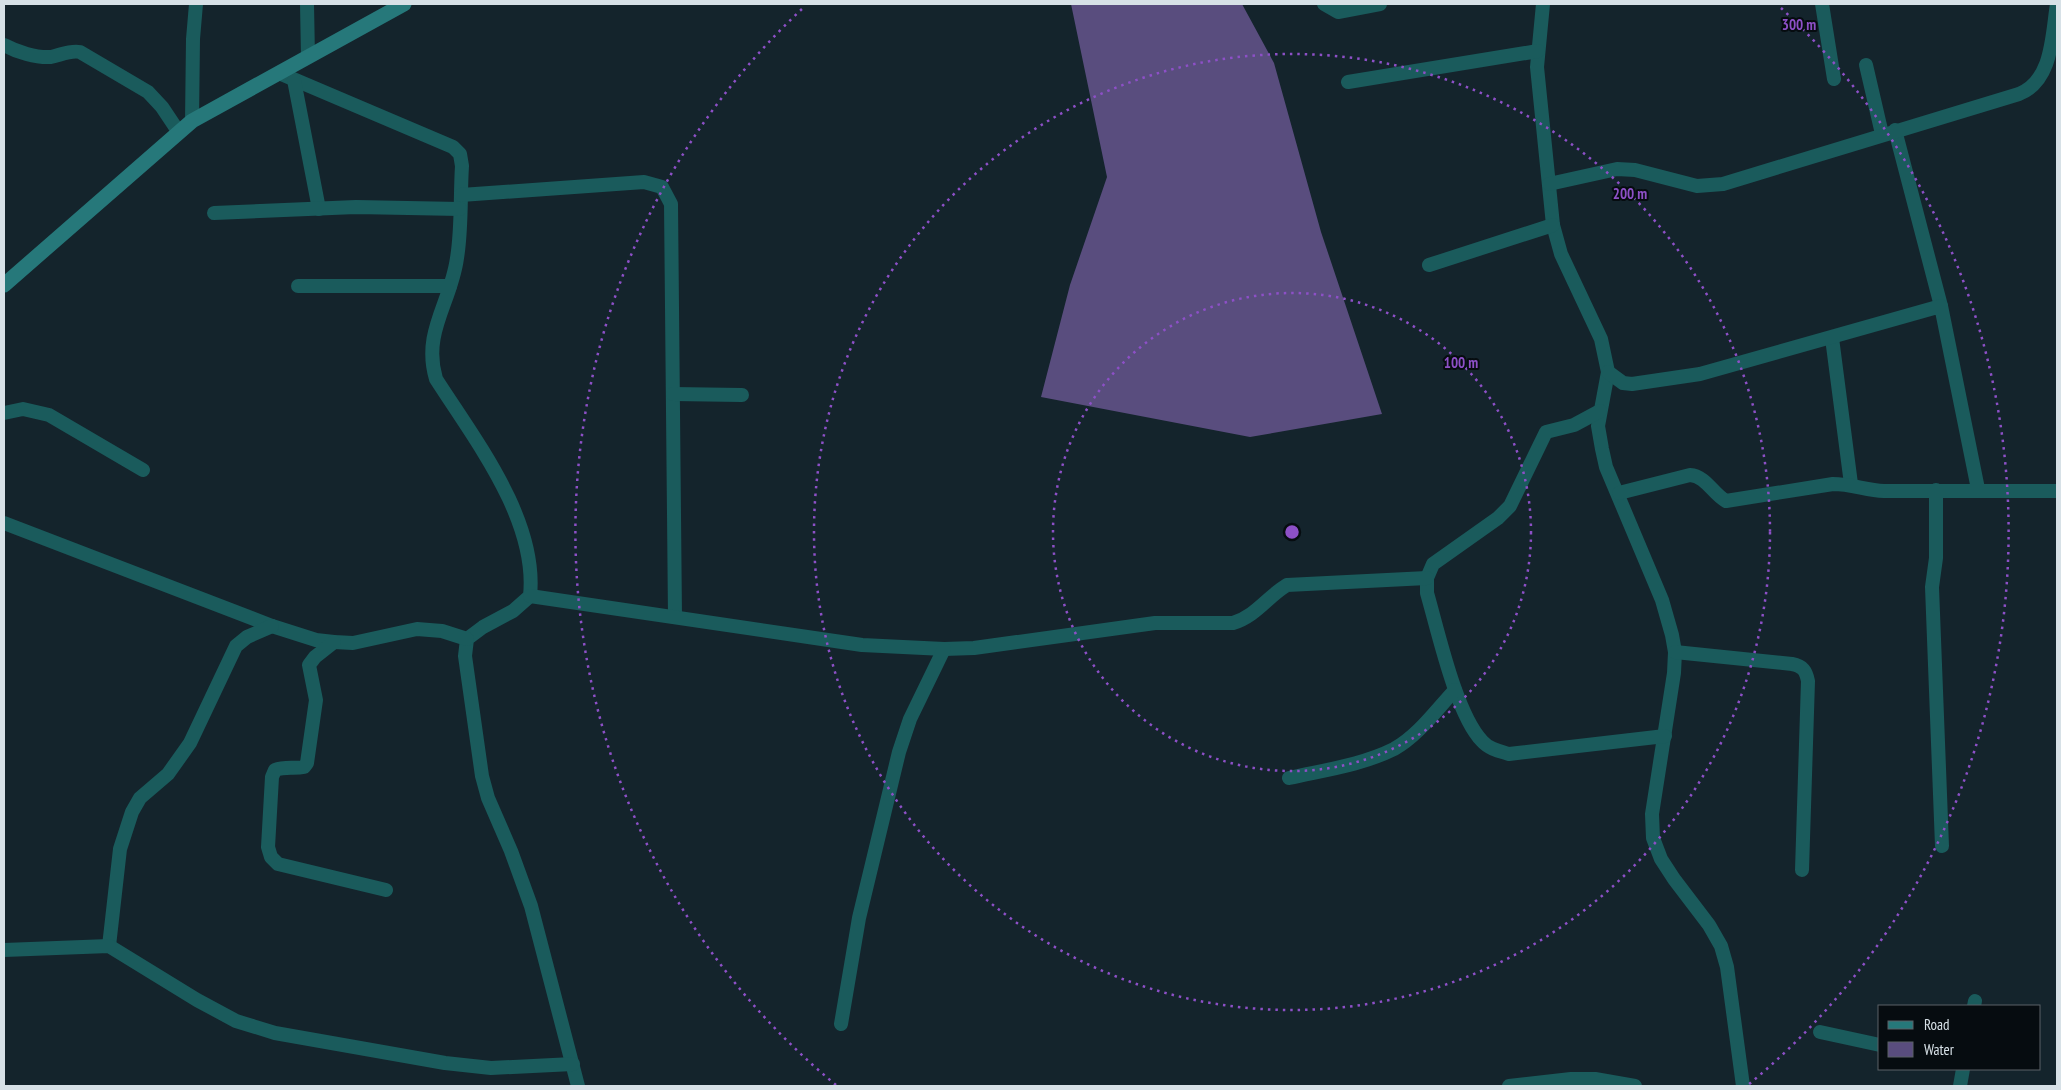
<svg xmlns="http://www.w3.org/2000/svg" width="2061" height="1090" font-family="'PT Sans Narrow',sans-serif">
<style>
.water{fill:#594d7e}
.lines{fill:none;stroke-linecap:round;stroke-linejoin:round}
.minor{stroke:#1a5b5c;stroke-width:14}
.secondary{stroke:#26787a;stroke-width:15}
.ring{fill:none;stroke:#8d50c7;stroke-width:2.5;stroke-dasharray:2.5 5}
.centre{fill:#8d50c7;stroke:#060c10;stroke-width:2.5}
.ring-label{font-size:15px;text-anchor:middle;font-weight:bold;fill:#8d50c7;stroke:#060c10;stroke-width:4;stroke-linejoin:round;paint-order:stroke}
</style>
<rect width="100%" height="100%" fill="#14242c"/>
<polygon class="water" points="1071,4 1242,4 1274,63 1321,232 1382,414 1250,437 1041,397 1070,285 1107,177"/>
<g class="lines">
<g class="minor">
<polyline points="307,4 308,57"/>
<polyline points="1324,4 1338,12 1380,4"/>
<polyline points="1543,4 1537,67 1553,225 1561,254 1601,339 1608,372 1598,426 1602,449 1606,467 1662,600 1672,635 1675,652 1674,673 1652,814 1653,838 1661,859 1674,879 1709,925 1721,946 1727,967 1743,1086"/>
<polyline points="1822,4 1834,79"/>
<path d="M4,45C17,52 36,58 51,57C61,55 70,50 80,52L148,92L162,107L178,131"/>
<polyline points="1866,65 1882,134"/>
<path d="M279,73L453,147L460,154L462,166C460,196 462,228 457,258C451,303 422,332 436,379C475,440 538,520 530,596L513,611L483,627L467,639L465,656L482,776L488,798L511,851L531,906L578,1086"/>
<polyline points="294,80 319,209"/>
<polyline points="1348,82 1538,51"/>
<polyline points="192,121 193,39 196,4"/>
<polyline points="1895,130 1941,306"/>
<path d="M1549,184L1617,169L1635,170L1697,186L1723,184L2019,94C2053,81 2052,34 2057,4"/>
<polyline points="461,195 644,182 662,187 671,204 675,617"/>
<polyline points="214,213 356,207 460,209"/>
<polyline points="1429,265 1553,225"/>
<polyline points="298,286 450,286"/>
<polyline points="1832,338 1851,484"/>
<polyline points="1608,372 1623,383 1632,384 1700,374 1941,306 1978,489"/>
<polyline points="673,394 742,395"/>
<path d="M1600,411L1574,425L1546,432L1510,506L1498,518L1433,564L1427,578V593C1438,631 1456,714 1482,741C1489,749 1499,751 1509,754L1665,736"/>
<polyline points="4,413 23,409 49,415 143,470"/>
<polyline points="1936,490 1936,558 1932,587 1942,846"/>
<path d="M1619,493L1690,475C1706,476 1713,494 1726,501L1833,484C1851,484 1866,490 1884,491H2057"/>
<polyline points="4,523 272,626 316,640 334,642 353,643 417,629 442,631 467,639"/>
<path d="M530,596L862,645L944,649L974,648L1155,623H1233C1256,616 1267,597 1287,585L1427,578"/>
<path d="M334,642L315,657L309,665L316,700L307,763L304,767C294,769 285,766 275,770L272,777L268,847L271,857L278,864L386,890"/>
<path d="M1675,652L1792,664C1803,666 1806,671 1808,681L1802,870"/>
<path d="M1289,778C1324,770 1362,765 1394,749C1418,736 1437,709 1455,690"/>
<polyline points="109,946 120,849 132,812 140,798 168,774 190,743 236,646 247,637 272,626"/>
<polyline points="4,950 109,946 197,1000 236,1021 275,1033 445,1063 491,1068 573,1064"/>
<polyline points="1974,1006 1975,1001"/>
<polyline points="841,1024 859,918 899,752 910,719 944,649"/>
<polyline points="1820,1032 1880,1045"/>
<polyline points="1509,1086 1571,1079 1595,1079 1635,1086"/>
<polyline points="1960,1086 1963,1069"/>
</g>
<polyline class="secondary" points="4,285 192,121 404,4"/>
</g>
<g class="ring">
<circle cx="1292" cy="532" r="239"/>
<circle cx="1292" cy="532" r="478"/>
<path d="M836 1085A717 717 0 0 1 803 8M1781 8A717 717 0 0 1 1748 1085"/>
</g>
<circle cx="1292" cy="532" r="8" class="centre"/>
<g class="ring-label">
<text x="1799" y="30">300 m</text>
<text x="1630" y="199">200 m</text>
<text x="1461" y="368">100 m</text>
</g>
<rect width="2061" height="1090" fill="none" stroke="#d7e1e7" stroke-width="10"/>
<rect x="1878" y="1005" width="162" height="65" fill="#060c10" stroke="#5a6166"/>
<rect x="1888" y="1021" width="25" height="8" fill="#26787a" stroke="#5a6166"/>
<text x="1924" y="1030" font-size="15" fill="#d7e1e7">Road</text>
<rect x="1888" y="1042" width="25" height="15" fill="#594d7e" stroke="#5a6166"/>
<text x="1924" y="1055" font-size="15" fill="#d7e1e7">Water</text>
</svg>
